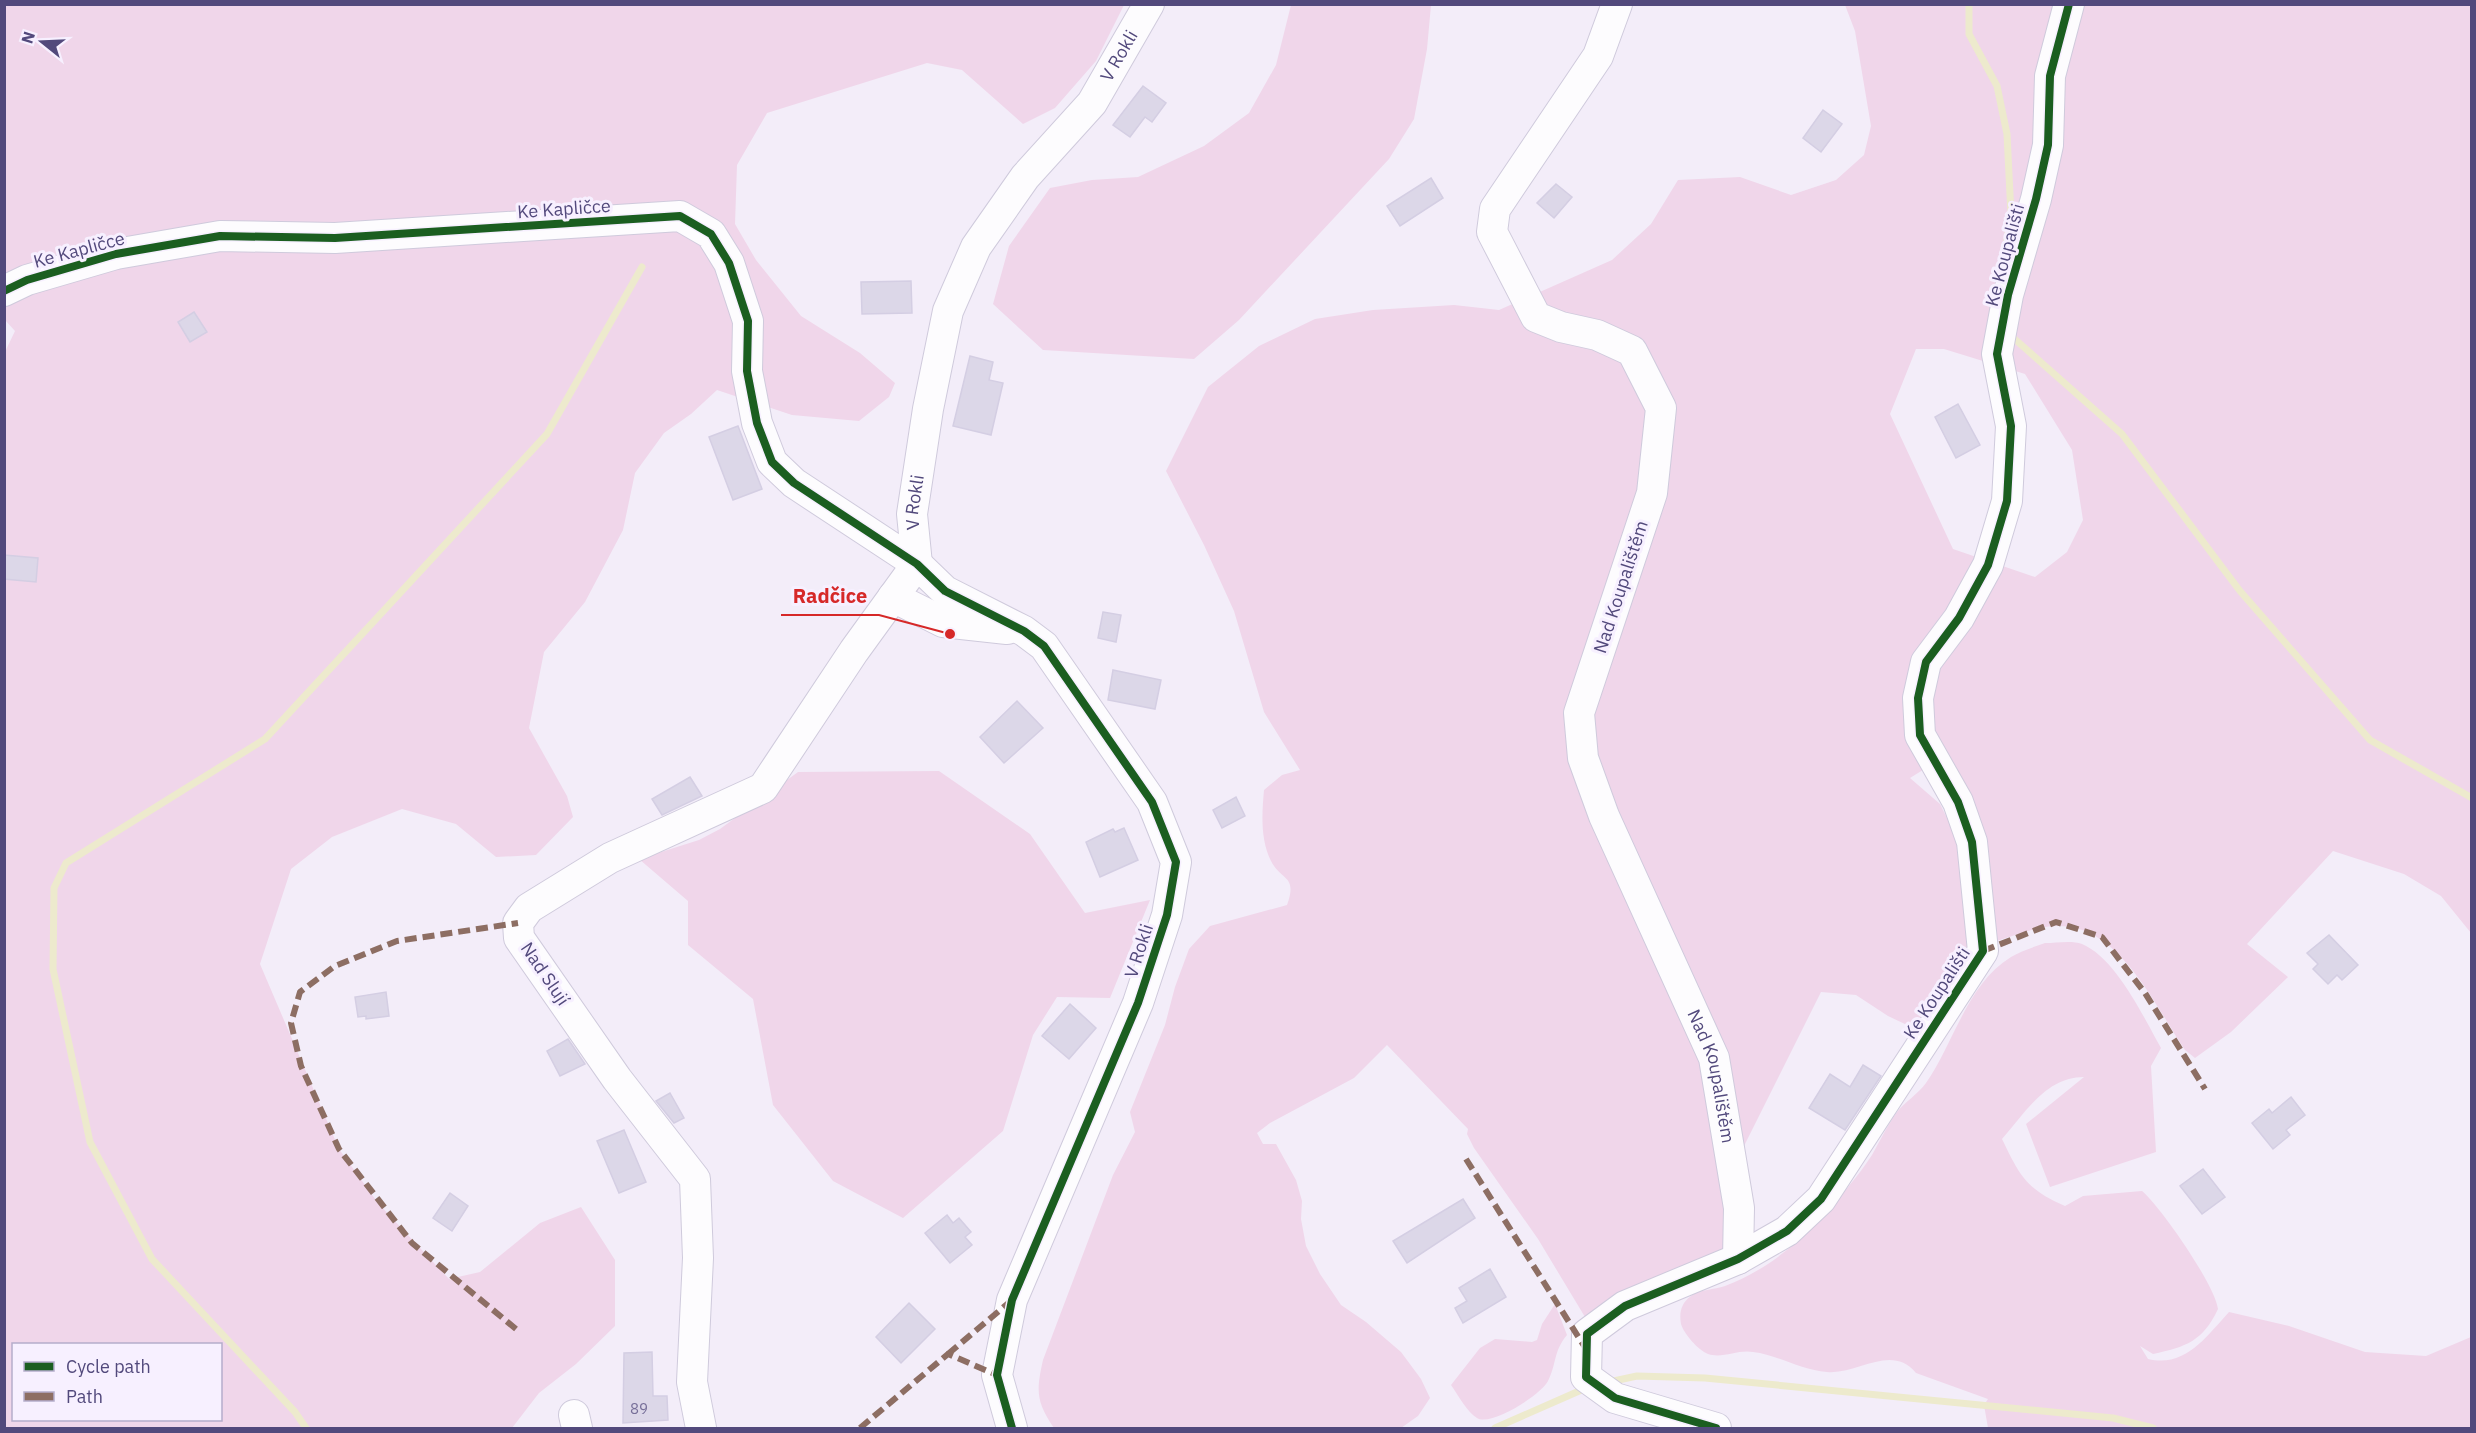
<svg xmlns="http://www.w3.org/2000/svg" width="2476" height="1433" font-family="'IBM Plex Sans',sans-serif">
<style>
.green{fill:#f0d6ea;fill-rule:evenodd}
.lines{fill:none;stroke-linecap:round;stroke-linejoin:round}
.stream{stroke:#edeacd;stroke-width:7}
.building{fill:#dcd7e8;stroke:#d4cee3;stroke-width:1.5}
.minor-casing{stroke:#cfcadc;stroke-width:32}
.minor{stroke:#fdfcfe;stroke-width:30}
.quiet{stroke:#8d6e63;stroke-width:6;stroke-dasharray:12 6;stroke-linecap:butt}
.cycleway-casing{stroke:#f7f0ff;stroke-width:11}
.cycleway{stroke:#1b5e20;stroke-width:8}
.labels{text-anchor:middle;stroke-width:6;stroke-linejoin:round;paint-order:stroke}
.number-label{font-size:15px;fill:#766e98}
.street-label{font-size:18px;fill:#52497c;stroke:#f7f0ff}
.leader{fill:none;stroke:#d62828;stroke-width:2}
.callout-dot{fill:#d62828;stroke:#f7f0ff;stroke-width:2}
.callout-label{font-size:20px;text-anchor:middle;font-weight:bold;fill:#d62828;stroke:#f7f0ff;stroke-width:6;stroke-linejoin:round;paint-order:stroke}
</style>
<rect width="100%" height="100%" fill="#f3edf9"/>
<g class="green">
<path d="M5,5H1124L1096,61L1055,108L1023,124L962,70L927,63L767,113L737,165L735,224L756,260L801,316L860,353L895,383L889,397L859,421L792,415L717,390L691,414L664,433L635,473L623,530L585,602L544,652L529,728L567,796L573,817L536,855L496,857L456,824L402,809L332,837L291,869L260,964L339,1149L378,1203L449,1279L480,1272L540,1223L581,1207L615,1260V1326L576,1364L539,1393L512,1428H5L4,354L15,331L5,320ZM14,1344H220V1420H14Z"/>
<polygon points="1291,5 1431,5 1427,49 1414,119 1389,159 1239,320 1194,359 1043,350 993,304 1009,246 1050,188 1092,180 1138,177 1204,146 1249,113 1276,65"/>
<path d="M1845,5H2471V933L2441,896L2404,874L2333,851L2247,944L2288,977L2231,1032L2195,1058L2185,1050C2155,1006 2119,924 2057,926C2037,926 2014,936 1994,942L1939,760L1910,778L1940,804L1957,838L1972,928L1966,967L1928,1022L1907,1025L1888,1016L1856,995L1821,992L1722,1190L1729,1208L1726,1249L1588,1322L1538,1239L1474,1148L1467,1134L1468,1129L1387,1045L1354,1078L1270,1123L1257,1133L1263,1144H1276L1296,1180L1302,1201L1301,1219L1306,1246L1320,1274L1341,1305L1366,1322L1401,1352L1421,1379L1430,1398L1418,1416L1401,1428H1054C1036,1402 1036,1391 1043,1360L1113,1175L1135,1132L1130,1112L1165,1025L1175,987L1189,949L1210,926L1287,905C1298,875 1281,881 1271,861C1260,839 1262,813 1264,790L1282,775L1300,770L1264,712L1234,611L1204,545L1166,471L1208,387L1259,346L1315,319L1373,310L1454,305L1499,310L1612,260L1651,224L1678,180L1740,177L1791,195L1836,180L1864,155L1871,126L1855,31ZM1916,349H1944L2025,374L2072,450L2083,520L2067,552L2035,577L1953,549L1890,414Z"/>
<polygon points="939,771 1030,834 1085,913 1150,900 1110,998 1057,997 1033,1035 1003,1131 903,1218 833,1181 773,1105 753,999 688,945 688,901 639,859 699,840 720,829 798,772"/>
<path d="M2045,943C2056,943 2072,940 2082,944C2116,958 2144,1018 2161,1048L2151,1066L2156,1152L2050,1187L2026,1124L2084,1077C2046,1077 2025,1113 2002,1139C2020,1176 2026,1189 2065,1206L2083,1196L2142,1191C2161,1207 2215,1285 2218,1309C2203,1341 2186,1347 2153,1354L2140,1346L2148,1359C2185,1368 2206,1337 2229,1312L2289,1326L2365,1352L2426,1356L2471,1337V1428H1988L1984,1405L1988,1399L1916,1373C1891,1343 1858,1375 1827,1372C1801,1370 1778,1355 1753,1352C1738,1349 1723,1359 1708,1354C1698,1350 1684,1334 1681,1324C1679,1313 1681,1303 1691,1296C1700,1289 1714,1290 1725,1286C1764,1271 1796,1246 1823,1215C1840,1196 1858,1177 1872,1155C1880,1141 1887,1126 1897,1112C1905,1102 1918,1094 1926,1083C1954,1043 1967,984 2011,957C2021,951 2034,947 2045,943Z"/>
<path d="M1555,1304L1567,1335C1553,1352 1557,1363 1548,1381C1542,1394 1491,1427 1477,1418C1467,1412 1458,1395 1451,1385L1480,1348L1495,1339L1532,1342L1537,1340L1542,1324Z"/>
</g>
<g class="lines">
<g class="stream">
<polyline points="1969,4 1969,34 1997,86 2007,134 2011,215 2003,263"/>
<polyline points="2009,334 2122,434 2240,591 2370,740 2472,798"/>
<polyline points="1609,1382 1637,1376 1705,1378 2113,1418 2153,1428"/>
<polyline points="306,1428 295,1412 152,1259 90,1142 53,969 54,888 66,863 265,739 547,434 642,267"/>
<polyline points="1495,1428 1586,1388"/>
</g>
</g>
<g class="building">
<polygon points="1143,86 1166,103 1152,122 1145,117 1130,137 1113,125"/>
<polygon points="1823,110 1842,124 1821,152 1803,138"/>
<polygon points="1431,178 1443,198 1400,226 1387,206"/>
<polygon points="1556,184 1572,197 1554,218 1537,203"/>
<polygon points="911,281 912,313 862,314 861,282"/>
<polygon points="194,312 207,332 190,342 178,322"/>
<polygon points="970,356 993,362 989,380 1003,383 991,435 953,426"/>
<polygon points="1958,404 1980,445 1956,458 1935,417"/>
<polygon points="738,426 762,489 733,500 709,437"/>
<polygon points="4,555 38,558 36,582 4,579"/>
<polygon points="1103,612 1121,615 1116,642 1098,638"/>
<polygon points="1113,670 1161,680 1155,709 1108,700"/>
<polygon points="1017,701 1043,728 1004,763 980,737"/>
<polygon points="690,777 702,796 662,815 652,799"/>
<polygon points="1236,797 1245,816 1222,828 1213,810"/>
<polygon points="1124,828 1138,860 1100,877 1086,842 1113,829 1115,832"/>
<polygon points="2329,935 2358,965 2342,980 2337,975 2328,984 2313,969 2318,964 2307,953"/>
<polygon points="386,992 389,1016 366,1019 366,1016 358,1017 355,997"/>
<polygon points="1070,1004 1096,1028 1069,1059 1042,1036"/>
<polygon points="568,1039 585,1064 560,1076 547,1051"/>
<polygon points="1863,1065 1881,1076 1845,1130 1809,1108 1830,1074 1850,1087"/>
<polygon points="670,1093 684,1118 674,1123 656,1101"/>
<polygon points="2291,1097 2305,1115 2286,1130 2290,1135 2273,1149 2252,1123 2269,1109 2272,1113"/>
<polygon points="624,1130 646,1182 619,1193 597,1141"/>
<polygon points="2203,1169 2225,1197 2202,1214 2180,1186"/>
<polygon points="450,1193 468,1206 452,1231 433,1218"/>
<polygon points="1463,1199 1475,1218 1407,1263 1393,1241"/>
<polygon points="947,1215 953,1223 959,1218 971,1232 965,1237 972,1245 950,1263 925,1233"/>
<polygon points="1490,1269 1506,1297 1463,1323 1455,1308 1467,1301 1459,1288"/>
<polygon points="909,1303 935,1329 901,1363 876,1337"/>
<polygon points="652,1352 653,1396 667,1396 668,1420 623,1423 624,1353"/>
</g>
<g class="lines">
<g class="minor-casing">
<g id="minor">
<path id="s1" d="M1617,4L1598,56L1495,209L1492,232L1536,317L1561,327L1597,335L1632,351L1661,408L1652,493L1579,713L1583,758L1604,816L1714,1058L1739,1208L1738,1259"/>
<polyline points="4,291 27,280 116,254 220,236 335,238 680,216 711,234 729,263 748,321 747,371 757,423 772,462 794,483 917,564 945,591 1024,631 1044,646 1152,802 1176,862 1167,915 1138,1003 1012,1300 997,1375 1012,1428"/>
<path id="s2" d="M917,564L912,514L928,409L948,311L976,247L1025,177L1092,103L1149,4"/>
<polyline points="893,597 943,622 1007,629"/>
<polyline points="574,1415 577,1428"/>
<polyline points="701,1428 692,1382 698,1258 695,1179 617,1079 519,938 518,923 529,908 610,858 763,788 854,651 917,564"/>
<polyline points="1716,1428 1615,1398 1586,1377 1587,1334 1625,1306 1738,1259 1787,1231 1821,1199 1983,951 1972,842 1958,802 1920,735 1918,698 1926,662 1959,618 1988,565 2007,501 2011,426 1997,354 2008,295 2036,199 2048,145 2050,76 2069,4"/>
</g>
</g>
<use href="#minor" class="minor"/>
<g class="quiet">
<polyline points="1983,951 2056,922 2102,937 2145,993 2205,1089"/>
<polyline points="1466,1159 1586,1349"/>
<polyline points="516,1329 412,1243 339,1149 301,1066 291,1023 300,992 335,966 397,941 518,923"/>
<polyline points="948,1354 1012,1300"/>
<polyline points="860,1428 948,1354 997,1375"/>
</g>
<g class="cycleway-casing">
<g id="cycleway">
<polyline points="4,291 27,280 116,254 220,236 335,238 680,216 711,234 729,263 748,321 747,371 757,423 772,462 794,483 917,564 945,591 1024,631 1044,646 1152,802 1176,862 1167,915 1138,1003 1012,1300 997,1375 1012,1428"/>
<polyline points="1716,1428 1615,1398 1586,1377 1587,1334 1625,1306 1738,1259 1787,1231 1821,1199 1983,951 1972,842 1958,802 1920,735 1918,698 1926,662 1959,618 1988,565 2007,501 2011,426 1997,354 2008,295 2036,199 2048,145 2050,76 2069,4"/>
</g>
</g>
<use href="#cycleway" class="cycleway"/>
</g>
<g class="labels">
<g class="number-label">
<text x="639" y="1414">89</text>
</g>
<g class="street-label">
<text dy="6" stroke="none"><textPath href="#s2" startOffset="566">V Rokli</textPath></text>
<text transform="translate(564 209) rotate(-4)" y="6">Ke Kapličce</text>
<text transform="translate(79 250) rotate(-15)" y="6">Ke Kapličce</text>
<text transform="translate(2005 255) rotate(-75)" y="6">Ke Koupališti</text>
<text dy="6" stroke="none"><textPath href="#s2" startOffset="62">V Rokli</textPath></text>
<text transform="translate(1621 587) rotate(-72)" y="6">Nad Koupalištěm</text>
<text transform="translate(1139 951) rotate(-72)" y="6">V Rokli</text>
<text transform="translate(545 974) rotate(56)" y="6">Nad Slují</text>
<text transform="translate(1937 993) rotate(-57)" y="6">Ke Koupališti</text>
<text dy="6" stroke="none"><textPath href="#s1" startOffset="1232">Nad Koupalištěm</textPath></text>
</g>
</g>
<path class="leader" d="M950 634L879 615H781"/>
<circle class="callout-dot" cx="950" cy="634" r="6"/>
<g class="callout-label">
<text x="830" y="603">Radčice</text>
</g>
<rect width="2476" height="1433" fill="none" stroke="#52497c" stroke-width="12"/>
<rect x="12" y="1343" width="210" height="78" fill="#f7f0ff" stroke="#b5adcb" stroke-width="1.5"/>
<rect x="24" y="1362" width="30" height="9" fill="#1b5e20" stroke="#b5adcb" stroke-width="1.5"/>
<text x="66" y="1373" font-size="18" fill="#52497c">Cycle path</text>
<rect x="24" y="1392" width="30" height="9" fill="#8d6e63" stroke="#b5adcb" stroke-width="1.5"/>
<text x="66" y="1403" font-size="18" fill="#52497c">Path</text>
<g transform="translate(42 42) rotate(288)" stroke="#f7f0ff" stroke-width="4.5" paint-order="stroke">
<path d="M0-4.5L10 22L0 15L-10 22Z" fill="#52497c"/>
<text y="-9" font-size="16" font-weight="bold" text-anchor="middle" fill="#52497c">N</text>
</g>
</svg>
